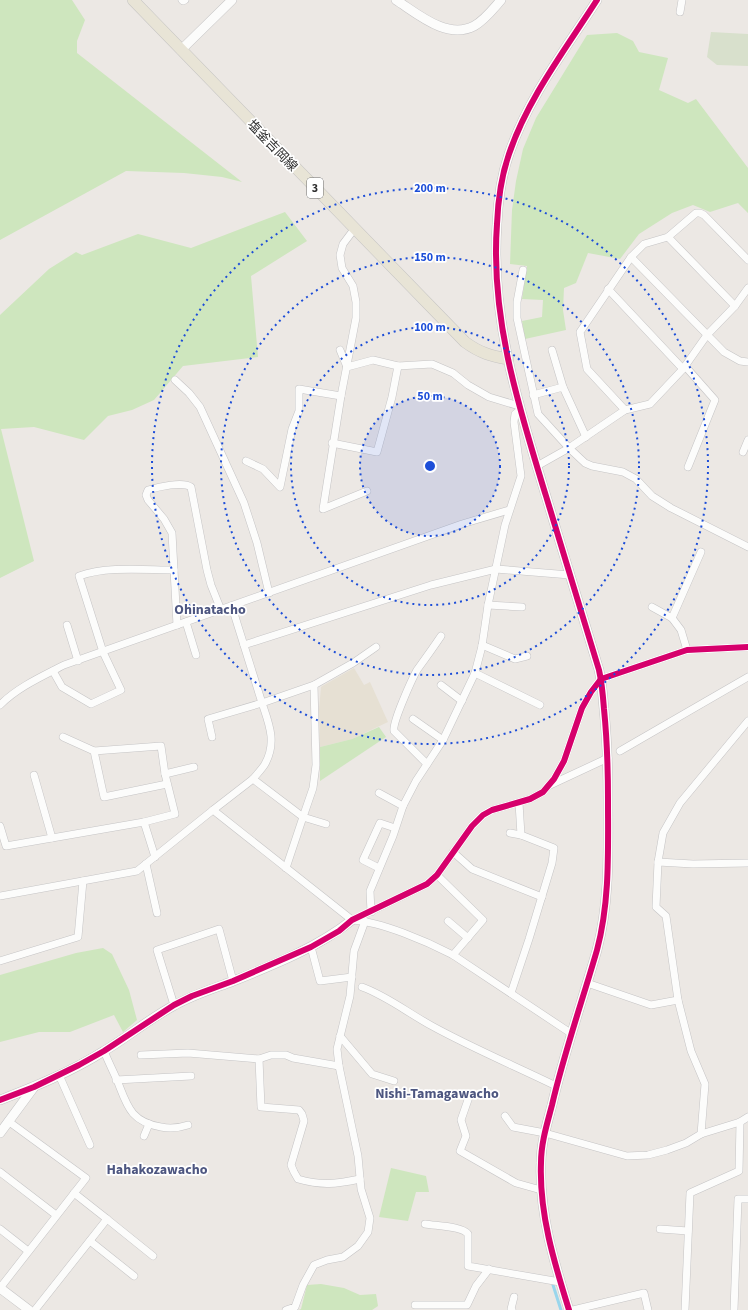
<svg xmlns="http://www.w3.org/2000/svg" width="748" height="1310" font-family="'Source Sans 3','Noto Sans JP',sans-serif">
<style>
.education{fill:#e6e0d3}
.green{fill:#cee6be}
.cemetery{fill:#d8e0cc}
.lines{fill:none;stroke-linecap:round;stroke-linejoin:round}
.stream{stroke:#99d6ec;stroke-width:3}
.minor-casing{stroke:#c5c4c5;stroke-width:8}
.tertiary-casing{stroke:#c5c4c5;stroke-width:10}
.primary-casing{stroke:#c6c5c4;stroke-width:12}
.minor{stroke:#fcfcfb;stroke-width:7}
.tertiary{stroke:#fcfcfb;stroke-width:9}
.primary{stroke:#e8e4d6;stroke-width:11}
.cycleway-casing{stroke:#fff;stroke-width:8}
.cycleway{stroke:#d6006c;stroke-width:6}
.ring{fill:none;stroke:#1d4ed8;stroke-width:2;stroke-dasharray:2 4}
.labels{text-anchor:middle;stroke-width:3.5;stroke-linejoin:round;paint-order:stroke}
.shield{fill:#fff;stroke:#6d6d6d;stroke-width:1}
.shield-label{font-size:12px;font-weight:bold;fill:#2e2e2e}
.street-label{font-size:13px;fill:#2e2e2e;stroke:#fff}
.neighbourhood-label{font-size:14px;font-weight:bold;fill:#4d5680;stroke:#fff}
.centre{fill:#1d4ed8;stroke:#fff;stroke-width:2}
.ring-label{font-size:12px;text-anchor:middle;font-weight:bold;fill:#1d4ed8;stroke:#fff;stroke-width:3.5;stroke-linejoin:round;paint-order:stroke}
</style>
<rect width="100%" height="100%" fill="#ece8e4"/>
<polygon class="education" points="354,668 364,685 370,682 388,722 352,739 320,747 319,710 321,687 324,685"/>
<g class="green">
<polygon points="0,0 72,0 85,20 77,41 77,53 242,182 222,177 184,173 126,171 0,240"/>
<polygon points="617,33 633,41 639,52 668,58 659,90 688,103 696,99 748,168 748,213 738,203 710,212 693,205 672,213 639,234 620,259 588,253 576,283 564,288 563,310 566,330 525,339 522,321 542,317 543,300 522,299 527,266 510,264 512,210 516,181 523,149 536,118 587,35"/>
<polygon points="285,212 307,241 251,276 258,357 183,366 154,400 132,410 108,416 84,440 34,427 1,429 34,561 0,578 0,315 49,269 76,252 82,255 138,234 191,248"/>
<polygon points="379,727 386,737 320,781 320,747 352,739"/>
<polygon points="103,948 112,954 129,990 137,1020 123,1032 114,1015 70,1032 39,1032 0,1042 0,975 76,953"/>
<polygon points="391,1168 426,1176 429,1192 416,1192 408,1221 379,1217"/>
<polygon points="321,1284 344,1288 360,1295 376,1294 378,1306 372,1310 299,1310 301,1309 307,1285"/>
</g>
<polygon class="cemetery" points="711,32 748,34 748,66 717,65 707,57"/>
<g class="lines">
<polyline class="stream" points="553,1285 561,1310"/>
<g class="minor-casing">
<g id="minor">
<polyline points="182,0 183,1 185,0"/>
<polyline points="680,12 682,0"/>
<polyline points="355,228 343,244 340,255 342,268 353,286 356,302 356,318 341,396 323,509 367,491"/>
<polyline points="668,237 735,306"/>
<polyline points="631,257 724,352 740,361 748,362"/>
<polyline points="523,270 517,302 517,318 538,414 569,448 585,463 592,466 623,472 636,479 652,496 671,508 748,547"/>
<polyline points="608,289 683,369"/>
<polyline points="340,350 347,367 373,360 398,366 432,364 453,373 468,385 489,397 519,406"/>
<polyline points="552,350 563,387"/>
<polyline points="685,366 715,400 688,467"/>
<polyline points="175,380 189,393 200,407 244,503 257,543 269,593"/>
<polyline points="533,395 563,387 586,437"/>
<polyline points="625,410 587,369 580,332 631,257 644,244 668,237 696,213 700,213 704,215 748,260"/>
<polyline points="332,443 377,452 392,397 398,366"/>
<polyline points="743,452 748,440"/>
<polyline points="246,461 263,469 280,487 292,429 299,411 299,389 341,396"/>
<polyline points="537,466 569,448 625,410 650,404 683,369 707,335 735,306 748,288"/>
<polyline points="488,605 522,607"/>
<polyline points="232,607 262,703 314,685"/>
<polyline points="652,607 672,618"/>
<polyline points="186,622 196,655"/>
<polyline points="67,625 78,661"/>
<path d="M177,625L172,533L164,519L148,500L146,495L148,490C158,487 183,481 191,487L207,570L211,585L221,610"/>
<polyline points="244,645 431,585 496,569 570,575"/>
<polyline points="482,645 515,659 527,656"/>
<polyline points="687,650 681,630 672,618 701,552"/>
<path d="M53,671L62,687L91,704L121,690L103,652L79,576C107,566 145,570 174,570"/>
<polyline points="475,673 540,705"/>
<polyline points="441,685 462,701"/>
<path d="M0,705C18,687 41,677 64,665L462,524L509,510"/>
<polyline points="413,719 443,740"/>
<polyline points="63,737 94,751 161,746 165,774 175,814 144,822"/>
<path d="M212,737L208,719L262,703C269,724 277,742 265,764C262,769 257,774 253,779"/>
<polyline points="94,751 104,797 167,784"/>
<polyline points="620,751 748,677"/>
<path d="M427,764L394,731C392,723 412,679 417,670C425,659 433,648 441,636"/>
<polyline points="165,774 194,767"/>
<polyline points="34,775 52,838"/>
<polyline points="550,785 608,758"/>
<polyline points="379,793 403,806"/>
<polyline points="213,810 253,779 303,817 286,868"/>
<polyline points="326,824 303,817 313,788 316,765 314,685 353,663 376,647"/>
<polyline points="0,826 6,846 144,822 155,857"/>
<polyline points="510,833 521,835"/>
<polyline points="453,852 472,869 542,897"/>
<polyline points="658,862 693,864 748,863"/>
<polyline points="146,864 157,913"/>
<polyline points="379,868 363,860 380,823 395,828"/>
<polyline points="437,875 483,920 453,955"/>
<path d="M0,896L137,871L213,810L352,920C382,922 426,941 453,955L572,1034"/>
<polyline points="371,912 370,891 393,836 403,806 416,781 443,740 475,673 482,646 488,605 505,525 521,476 514,422 515,414 520,410"/>
<polyline points="353,920 427,884 437,875 472,826 483,815 492,810 530,799 543,792 554,779 564,761 582,708 591,692 601,679 687,650 748,647"/>
<polyline points="448,921 468,938"/>
<polyline points="311,947 320,981 352,977"/>
<polyline points="0,961 78,937 83,881"/>
<polyline points="587,983 651,1005 678,1000"/>
<path d="M362,987C387,996 408,1013 432,1026C472,1048 515,1066 556,1086"/>
<polyline points="511,993 529,939 552,863 554,848 521,835 519,803"/>
<polyline points="174,1005 157,950 219,929 233,981"/>
<polyline points="340,1036 372,1074 394,1081"/>
<path d="M104,1051C108,1061 113,1071 117,1080C127,1105 130,1122 161,1127C170,1129 179,1128 188,1125"/>
<polyline points="141,1055 188,1053 259,1059 271,1055 286,1055 293,1058 339,1066"/>
<path d="M259,1059L261,1107L299,1110L302,1114L304,1121L291,1165L294,1172L298,1179C322,1186 336,1184 360,1179"/>
<polyline points="59,1075 90,1145"/>
<polyline points="116,1080 191,1076"/>
<polyline points="469,1097 461,1120 466,1136 460,1151 516,1183 541,1190"/>
<polyline points="505,1116 513,1127 545,1133 627,1156 648,1155 667,1150 686,1143 701,1134 740,1122 748,1117"/>
<polyline points="701,1134 705,1084 691,1051 678,1000 666,916 656,907 658,862 663,833 680,803 748,721"/>
<polyline points="144,1136 149,1124"/>
<polyline points="0,1172 56,1215"/>
<polyline points="107,1219 153,1256"/>
<path d="M425,1224C436,1226 462,1226 468,1234V1266L560,1282"/>
<polyline points="0,1229 28,1251"/>
<polyline points="660,1229 688,1231"/>
<polyline points="90,1241 134,1276"/>
<polyline points="0,1288 86,1178 8,1121"/>
<polyline points="415,1305 467,1305 476,1286 489,1269"/>
<polyline points="35,1310 107,1219 74,1193"/>
<polyline points="286,1310 295,1307 303,1285 314,1265 327,1260 343,1257 358,1246 368,1232 370,1218 361,1189 358,1156 339,1066 337,1049 350,996 354,951 365,921"/>
<polyline points="512,1310 511,1309 514,1297"/>
<polyline points="573,1310 644,1293 648,1310"/>
<polyline points="685,1310 690,1193 739,1171 740,1122"/>
<polyline points="734,1310 738,1199 748,1199"/>
</g>
</g>
<g class="tertiary-casing">
<g id="tertiary">
<path d="M396,0C418,14 447,40 474,26C485,20 493,9 501,0"/>
<polyline points="181,50 232,0"/>
<path d="M0,1100C36,1086 71,1072 104,1051C128,1037 150,1018 175,1005C193,995 212,989 231,982C273,965 317,948 352,920"/>
<polyline points="0,1133 34,1087"/>
<polyline points="0,1288 29,1310"/>
<path d="M569,1310C554,1262 539,1213 541,1163C541,1143 547,1124 552,1105C564,1053 582,1002 597,950C610,901 608,851 608,800C608,770 607,739 604,709C603,696 602,683 599,670C581,612 564,554 546,496C519,408 490,318 497,224C498,200 501,177 509,154C528,98 565,50 597,0"/>
</g>
</g>
<g class="primary-casing">
<path id="primary" d="M133,0L465,342C480,353 491,356 508,359"/>
</g>
<use href="#minor" class="minor"/>
<use href="#tertiary" class="tertiary"/>
<use href="#primary" class="primary"/>
<g class="cycleway-casing">
<g id="cycleway">
<polyline points="0,1100 34,1087 79,1065 104,1051 174,1005 192,996 233,981 311,947 339,931 352,920 427,884 437,875 472,826 483,815 492,810 530,799 543,792 548,786 554,779 564,761 582,708 591,692 601,679 687,650 748,647"/>
<path d="M569,1310C554,1262 539,1213 541,1163C541,1143 547,1124 552,1105C564,1053 582,1002 597,950C610,901 608,851 608,800C608,770 607,739 604,709C603,696 602,683 599,670C581,612 564,554 546,496C519,408 490,318 497,224C498,200 501,177 509,154C528,98 565,50 597,0"/>
</g>
</g>
<use href="#cycleway" class="cycleway"/>
</g>
<circle cx="430" cy="466" r="70" fill="#1d4ed8" fill-opacity=".12"/>
<g class="ring">
<circle cx="430" cy="466" r="70"/>
<circle cx="430" cy="466" r="139"/>
<circle cx="430" cy="466" r="209"/>
<circle cx="430" cy="466" r="278"/>
</g>
<g class="labels">
<rect class="shield" x="307" y="178" width="16" height="20" rx="3"/>
<g class="shield-label">
<text x="315" y="192">3</text>
</g>
<g class="street-label">
<text transform="translate(273 145) rotate(46)" y="5">塩釜吉岡線</text>
</g>
<g class="neighbourhood-label">
<text x="210" y="614">Ohinatacho</text>
<text x="437" y="1098">Nishi-Tamagawacho</text>
<text x="157" y="1174">Hahakozawacho</text>
</g>
</g>
<circle cx="430" cy="466" r="6" class="centre"/>
<g class="ring-label">
<text x="430" y="192">200 m</text>
<text x="430" y="261">150 m</text>
<text x="430" y="331">100 m</text>
<text x="430" y="400">50 m</text>
</g>
</svg>
